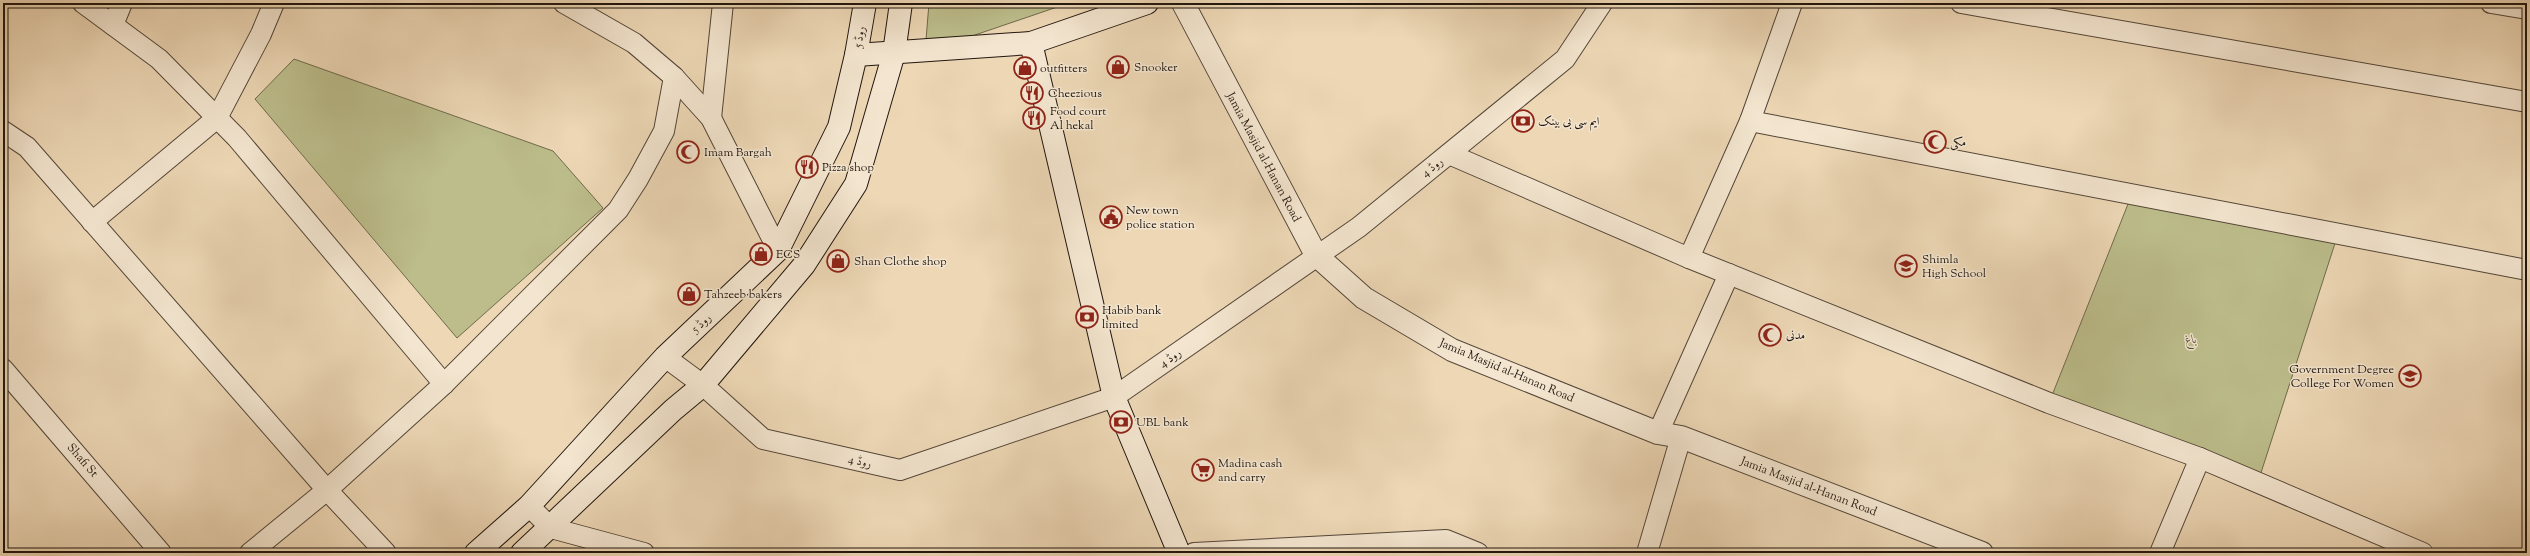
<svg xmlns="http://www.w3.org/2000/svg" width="2530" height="556" font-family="'Sorts Mill Goudy',Amiri,serif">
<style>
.green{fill:#bcbd8b;stroke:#6e6a4c}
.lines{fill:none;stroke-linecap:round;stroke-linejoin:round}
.minor-casing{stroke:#544638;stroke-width:22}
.tertiary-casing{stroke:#544638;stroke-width:24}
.secondary-casing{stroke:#21160e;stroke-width:24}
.minor{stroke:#f3e5cf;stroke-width:20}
.tertiary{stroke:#f3e5cf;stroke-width:22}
.secondary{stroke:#f3e5cf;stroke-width:22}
.labels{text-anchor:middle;stroke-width:3;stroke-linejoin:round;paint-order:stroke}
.street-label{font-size:12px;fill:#21160e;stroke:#f3e5cf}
.poi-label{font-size:12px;fill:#21160e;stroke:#f3e5cf;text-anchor:start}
.park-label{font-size:12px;font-style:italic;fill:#504834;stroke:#f3e5cf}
</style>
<rect width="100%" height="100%" fill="#edd7b5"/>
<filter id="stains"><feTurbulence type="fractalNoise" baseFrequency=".005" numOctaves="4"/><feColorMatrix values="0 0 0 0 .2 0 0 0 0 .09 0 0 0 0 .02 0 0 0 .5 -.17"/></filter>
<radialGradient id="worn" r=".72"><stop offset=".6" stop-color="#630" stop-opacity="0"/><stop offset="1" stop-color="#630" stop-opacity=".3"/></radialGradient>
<g class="green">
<polygon points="929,3 1069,3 925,52"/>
<polygon points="294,59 553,151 603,208 457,338 255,99"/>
<polygon points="2132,194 2338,234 2258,482 2049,403"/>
</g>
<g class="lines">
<g class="minor-casing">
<g id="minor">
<polyline points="83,3 159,59 237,138 444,384"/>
<polyline points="564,3 634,43 674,77 711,118 778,250"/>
<polyline points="1961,3 2527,102"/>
<polyline points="2491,3 2527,9"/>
<polyline points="113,25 122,3"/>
<polyline points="711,118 723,3"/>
<polyline points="1750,121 2527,270"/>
<polyline points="3,131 27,147 327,490 386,553"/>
<polyline points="1449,154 1689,258 2049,403 2200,458 2423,553"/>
<polyline points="92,222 217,118 261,34 274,3"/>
<polyline points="1689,258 1750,121 1792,3"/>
<polyline points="665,357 703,385 763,439 900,470 1114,397 1359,227 1565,59 1602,3"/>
<polyline points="3,369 161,553"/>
<polyline points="1658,433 1729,274"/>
<polyline points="529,506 551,528 644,553"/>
<polyline points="250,553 327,490 444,384 618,210 638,179 664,131 674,77"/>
<polyline points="1194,553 1446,540 1478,553"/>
<polyline points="1647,553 1681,437"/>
<polyline points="2160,553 2200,458"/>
</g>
</g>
<g class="tertiary-casing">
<polyline id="tertiary" points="1183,3 1316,255 1364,298 1452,350 1658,433 1681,437 1982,553"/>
</g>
<g class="secondary-casing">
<g id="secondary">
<polyline points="1031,43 1114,397 1179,553"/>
<polyline points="856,55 1031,43 1147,3"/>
<polyline points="476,553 529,506 665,357 778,250 839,127 856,55 865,3"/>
<polyline points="522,553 673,410 703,385 804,265 856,184 894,53 901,3"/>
</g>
</g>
<use href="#minor" class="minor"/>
<use href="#tertiary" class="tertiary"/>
<use href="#secondary" class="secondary"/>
</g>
<defs>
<g id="shop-ring" transform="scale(1.15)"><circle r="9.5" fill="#f3e5cf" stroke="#8f2418" stroke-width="1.5"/><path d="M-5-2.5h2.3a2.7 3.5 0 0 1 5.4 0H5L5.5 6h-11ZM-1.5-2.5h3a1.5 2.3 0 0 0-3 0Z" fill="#8f2418"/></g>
<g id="restaurant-ring" transform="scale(1.15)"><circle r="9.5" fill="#f3e5cf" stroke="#8f2418" stroke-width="1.5"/><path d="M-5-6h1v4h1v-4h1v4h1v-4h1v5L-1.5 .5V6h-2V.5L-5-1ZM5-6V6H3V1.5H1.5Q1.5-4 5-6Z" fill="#8f2418"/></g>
<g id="bank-ring" transform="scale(1.15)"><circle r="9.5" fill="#f3e5cf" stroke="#8f2418" stroke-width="1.5"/><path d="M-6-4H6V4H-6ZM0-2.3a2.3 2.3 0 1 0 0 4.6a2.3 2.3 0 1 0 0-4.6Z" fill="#8f2418"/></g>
<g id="mosque-ring" transform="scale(1.15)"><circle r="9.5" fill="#f3e5cf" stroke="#8f2418" stroke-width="1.5"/><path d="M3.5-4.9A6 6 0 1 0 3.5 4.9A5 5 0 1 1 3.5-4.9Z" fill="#8f2418"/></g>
<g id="civic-ring" transform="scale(1.15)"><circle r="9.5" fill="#f3e5cf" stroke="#8f2418" stroke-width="1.5"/><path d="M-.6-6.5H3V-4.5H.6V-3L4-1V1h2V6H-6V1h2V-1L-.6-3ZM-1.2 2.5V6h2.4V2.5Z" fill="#8f2418"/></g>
<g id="school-ring" transform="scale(1.15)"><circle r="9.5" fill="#f3e5cf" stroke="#8f2418" stroke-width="1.5"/><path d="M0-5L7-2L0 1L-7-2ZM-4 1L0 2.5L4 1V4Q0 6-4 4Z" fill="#8f2418"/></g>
<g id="university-ring" transform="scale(1.15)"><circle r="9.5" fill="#f3e5cf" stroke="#8f2418" stroke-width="1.5"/><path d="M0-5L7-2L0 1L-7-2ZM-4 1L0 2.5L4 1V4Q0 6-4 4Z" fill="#8f2418"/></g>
<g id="supermarket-ring" transform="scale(1.15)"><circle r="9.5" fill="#f3e5cf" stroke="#8f2418" stroke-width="1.5"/><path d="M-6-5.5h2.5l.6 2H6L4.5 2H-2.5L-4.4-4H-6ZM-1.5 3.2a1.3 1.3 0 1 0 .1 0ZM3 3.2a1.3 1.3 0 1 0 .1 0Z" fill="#8f2418"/></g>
</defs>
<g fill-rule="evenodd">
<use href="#shop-ring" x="1118" y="67"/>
<use href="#shop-ring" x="1025" y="68"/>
<use href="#restaurant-ring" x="1032" y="93"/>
<use href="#restaurant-ring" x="1034" y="118"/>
<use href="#bank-ring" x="1523" y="121"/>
<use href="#mosque-ring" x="1935" y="142"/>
<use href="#mosque-ring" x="688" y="152"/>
<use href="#restaurant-ring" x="807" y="167"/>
<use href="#civic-ring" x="1111" y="217"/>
<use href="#shop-ring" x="761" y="254"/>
<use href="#shop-ring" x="838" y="261"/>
<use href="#school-ring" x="1906" y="266"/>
<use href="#shop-ring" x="689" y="294"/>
<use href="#bank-ring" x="1087" y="317"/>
<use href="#mosque-ring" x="1770" y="335"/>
<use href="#university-ring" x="2410" y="376"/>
<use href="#bank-ring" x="1121" y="422"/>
<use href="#supermarket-ring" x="1203" y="470"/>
</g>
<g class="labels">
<g class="street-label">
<text transform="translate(859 37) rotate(-81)" y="4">روڈ 5</text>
<text transform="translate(1264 157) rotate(62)" y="4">Jamia Masjid al-Hanan Road</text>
<text transform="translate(1432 167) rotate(-39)" y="4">روڈ 4</text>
<text transform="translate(701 323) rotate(-43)" y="4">روڈ 5</text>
<text transform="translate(1170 358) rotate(-35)" y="4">روڈ 4</text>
<text transform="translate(1507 370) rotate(23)" y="4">Jamia Masjid al-Hanan Road</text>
<text transform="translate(83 460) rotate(49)" y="4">Shafi St</text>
<text transform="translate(860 461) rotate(13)" y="4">روڈ 4</text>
<text transform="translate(1809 486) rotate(21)" y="4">Jamia Masjid al-Hanan Road</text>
</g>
<g class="poi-label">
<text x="1134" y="71">Snooker</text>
<text x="1040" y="72">outfitters</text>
<text x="1048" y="97">Cheezious</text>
<text x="1050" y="115">Food court<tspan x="1050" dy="14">Al hekal</tspan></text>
<text x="1538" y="125">ایم سی بی بینک</text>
<text x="1950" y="146">مکی</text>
<text x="704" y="156">Imam Bargah</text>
<text x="822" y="171">Pizza shop</text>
<text x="1126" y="214">New town<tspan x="1126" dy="14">police station</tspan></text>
<text x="776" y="258">ECS</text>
<text x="1922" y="263">Shimla<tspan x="1922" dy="14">High School</tspan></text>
<text x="854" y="265">Shan Clothe shop</text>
<text x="704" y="298">Tahzeeb bakers</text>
<text x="1102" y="314">Habib bank<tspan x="1102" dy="14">limited</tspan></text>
<text x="1786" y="339">مدنی</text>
<text x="2394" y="373" text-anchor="end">Government Degree<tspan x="2394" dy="14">College For Women</tspan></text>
<text x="1136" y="426">UBL bank</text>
<text x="1218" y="467">Madina cash<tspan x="1218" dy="14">and carry</tspan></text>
</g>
<g class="park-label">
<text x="2191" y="343">باغ</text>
</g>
</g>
<rect width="2530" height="556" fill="none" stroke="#edd7b5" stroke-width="16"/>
<rect x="4" y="4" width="2522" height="548" fill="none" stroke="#21160e" stroke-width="2"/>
<rect x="8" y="8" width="2514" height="540" fill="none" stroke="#21160e"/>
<rect width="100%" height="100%" filter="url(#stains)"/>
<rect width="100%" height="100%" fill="url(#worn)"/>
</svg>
